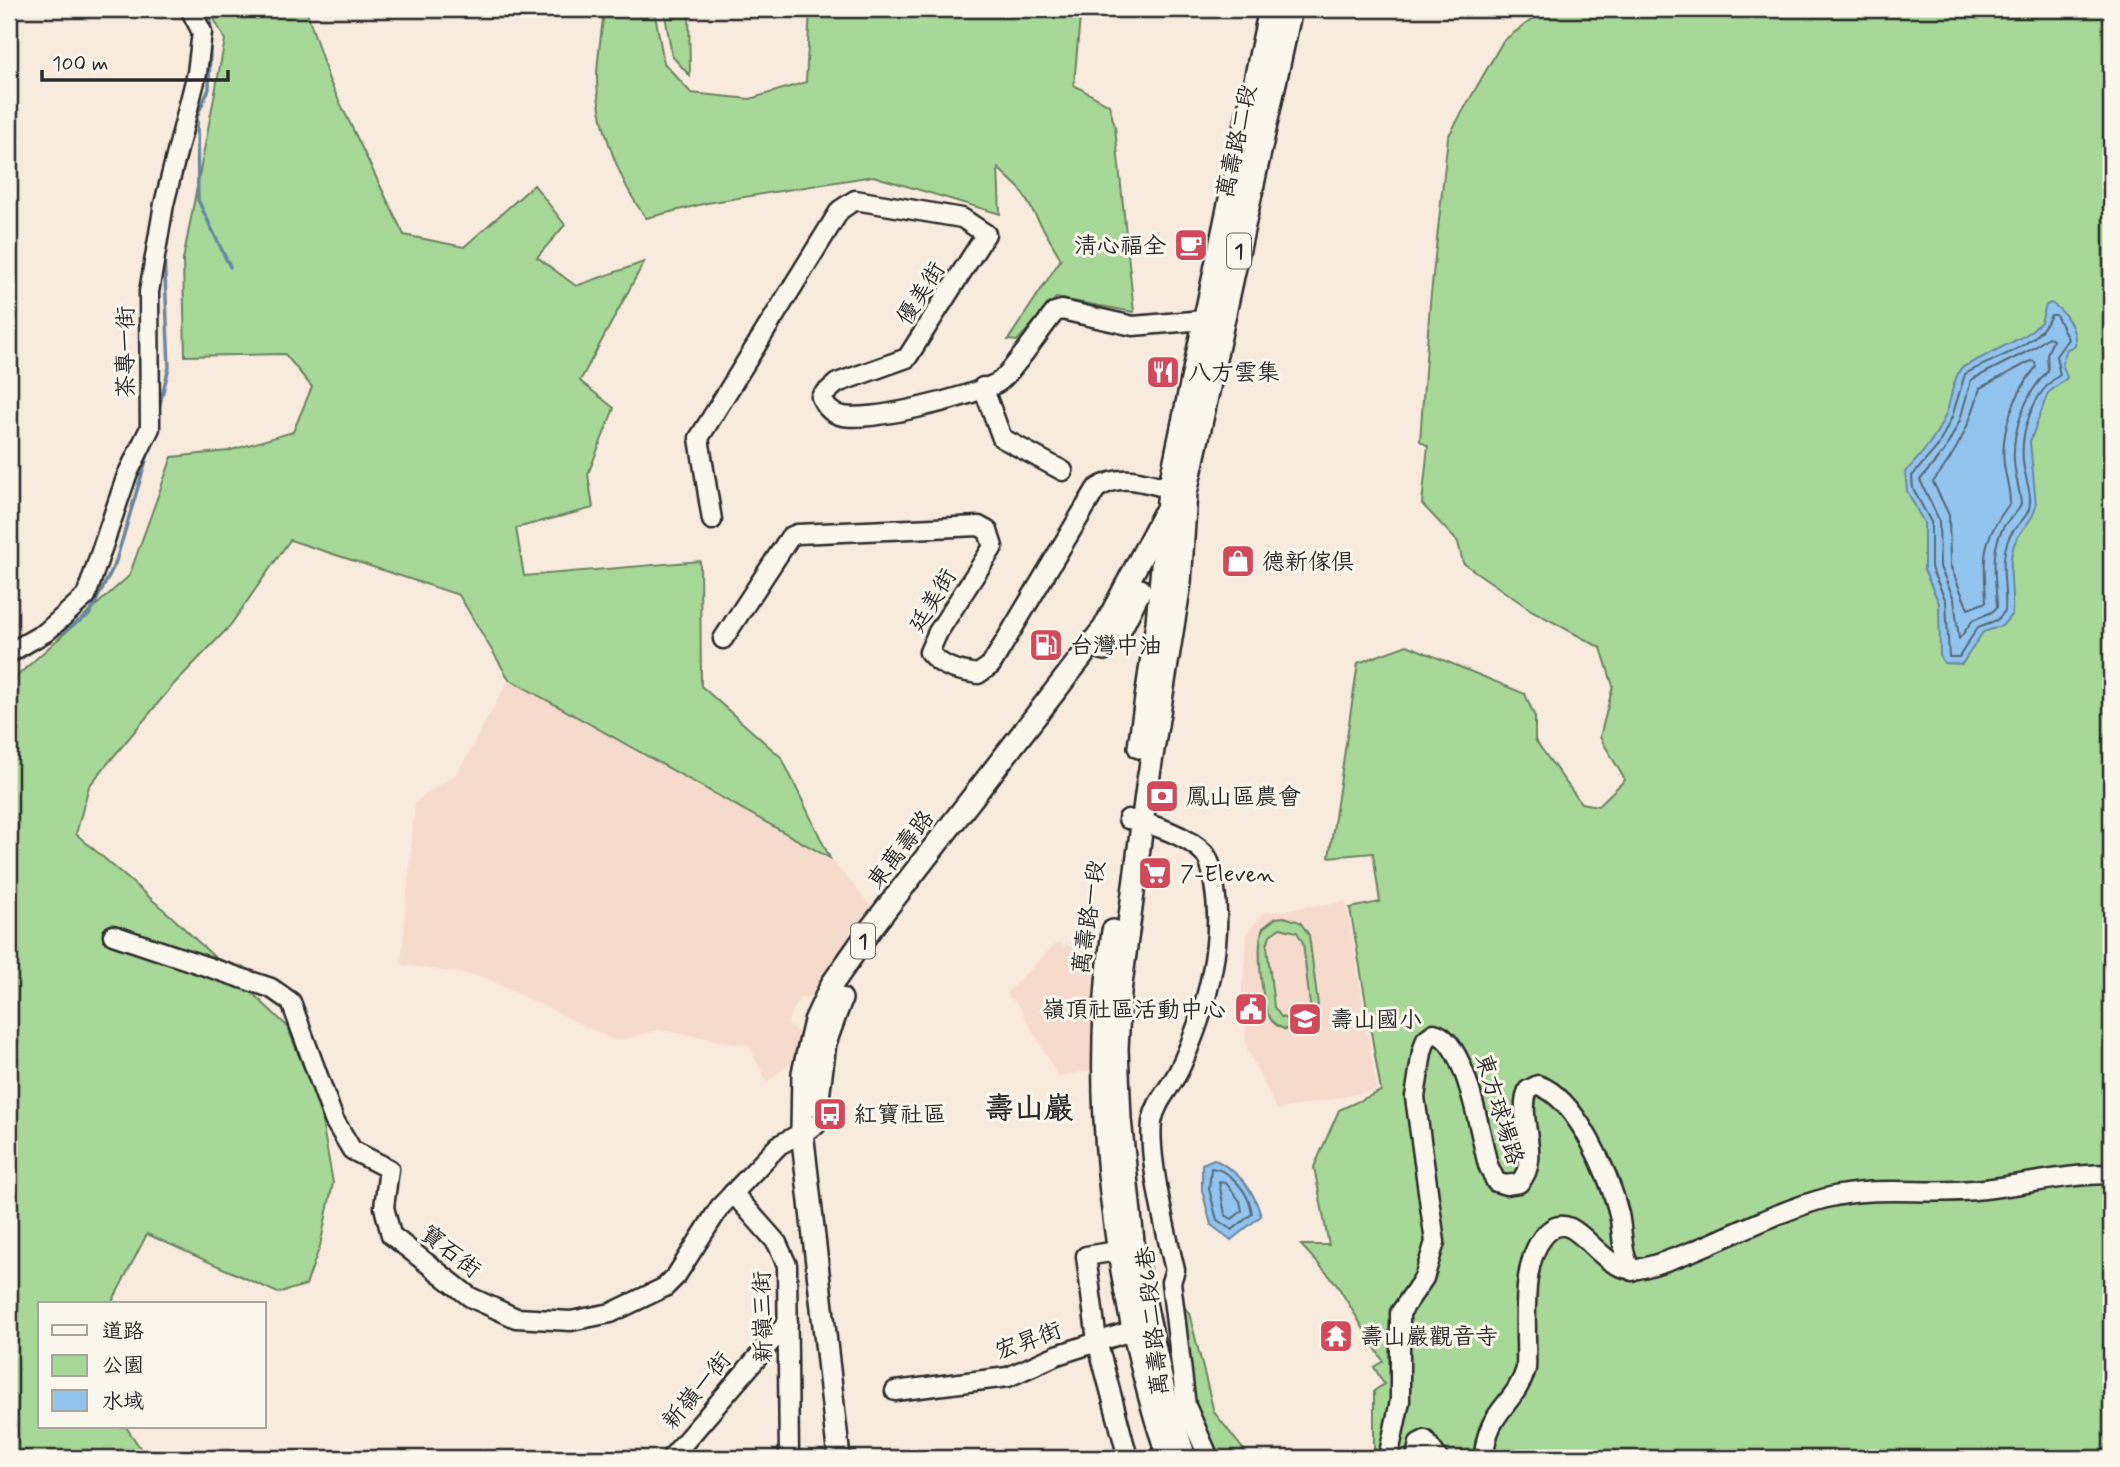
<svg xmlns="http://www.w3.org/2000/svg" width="2120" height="1467" font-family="Mynerve,'LXGW WenKai TC',sans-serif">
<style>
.built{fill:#f6dbcd}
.green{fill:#a8d898;stroke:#6a8262;stroke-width:2;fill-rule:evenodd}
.water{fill:#92c4ee;stroke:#6987a0;stroke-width:2}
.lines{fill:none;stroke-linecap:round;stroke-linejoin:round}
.shore{stroke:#546879;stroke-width:2}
.stream{stroke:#6987a0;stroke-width:3.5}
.minor-casing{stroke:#2b2b2b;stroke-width:23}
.major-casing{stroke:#2b2b2b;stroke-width:26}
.minor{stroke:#fbf7ec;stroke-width:18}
.major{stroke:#fbf7ec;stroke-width:21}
.labels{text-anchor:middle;stroke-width:6;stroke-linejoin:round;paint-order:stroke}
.shield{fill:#fbf7ec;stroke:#696865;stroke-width:2}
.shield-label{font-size:21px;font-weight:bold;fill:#2b2b2b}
.street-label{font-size:23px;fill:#2b2b2b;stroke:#fbf7ec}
.poi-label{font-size:23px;fill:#2b2b2b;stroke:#fbf7ec;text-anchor:start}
.district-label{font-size:30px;font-weight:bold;fill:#2b2b2b;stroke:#fbf7ec}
</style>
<rect width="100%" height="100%" fill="#f9eade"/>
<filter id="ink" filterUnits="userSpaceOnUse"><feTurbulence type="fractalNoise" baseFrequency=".0143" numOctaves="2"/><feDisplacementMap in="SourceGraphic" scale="14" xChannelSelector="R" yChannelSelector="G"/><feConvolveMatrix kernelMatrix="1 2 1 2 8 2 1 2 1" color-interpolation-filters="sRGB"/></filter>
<g filter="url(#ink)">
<g class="built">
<polygon points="509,679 830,858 871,906 812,996 798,999 787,1024 801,1035 795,1059 767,1082 749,1046 659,1030 616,1041 481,976 401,965 415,802 458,772"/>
<polygon points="1346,901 1377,1090 1277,1110 1247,1049 1242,990 1247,933 1263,913"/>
<polygon points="1057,943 1095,953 1094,1070 1058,1077 1019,1006 1006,993"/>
</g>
<g class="green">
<polygon points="209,9 306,9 329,80 404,235 464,247 534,185 565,225 537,257 576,286 644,262 580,381 614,408 588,474 593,508 516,528 524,576 700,561 701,686 782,758 830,858 509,679 459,595 290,540 229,627 174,684 89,786 76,834 171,916 287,1026 319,1105 333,1183 320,1246 306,1285 278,1293 147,1234 111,1304 40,1304 40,1427 126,1427 147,1458 9,1458 9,683 129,576 172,457 228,451 293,432 312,387 285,354 185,356 183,260 225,40"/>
<path d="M604,9H654L664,63L691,93L750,99L806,82L810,9H1100L1080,17L1074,85L1109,105L1115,127L1134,312L1056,298L1017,341L1008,340L1061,259L1020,189L998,168L1000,214L873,176L707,203L646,218C619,182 596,120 597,74C598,53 602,30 604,9Z"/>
<polygon points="664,9 689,9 690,76 672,56"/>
<polygon points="1536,9 2111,9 2111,1458 1438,1458 1430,1443 1416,1458 1374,1458 1374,1391 1384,1384 1374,1367 1383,1361 1336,1283 1301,1245 1329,1245 1314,1167 1339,1110 1381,1091 1350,908 1380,902 1373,853 1329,857 1358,663 1407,645 1525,694 1535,717 1535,740 1581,803 1598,806 1625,780 1600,737 1613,686 1601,648 1531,610 1463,563 1458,542 1422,504 1428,446 1420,441 1430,303 1448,137 1503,41 1534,18"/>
<path d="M1284,917L1300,922L1309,935L1318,1005L1312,1021L1297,1031C1287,1031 1279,1029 1272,1021C1261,1008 1256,943 1263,928L1276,918ZM1280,928L1297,932L1303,943L1310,1005L1304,1016L1292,1020L1281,1017L1274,1007L1267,946L1270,935Z"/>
<polygon points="1182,1304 1189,1313 1214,1412 1250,1458 1216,1458 1195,1403"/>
</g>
<g class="water">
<path d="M2051,303C2065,311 2077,329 2075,346L2067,349L2062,363L2067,378L2048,393L2030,442L2036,505C2034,522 2017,531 2013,548C2007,569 2014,592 2012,614L2002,626L1983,632L1962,664L1944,663L1940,656L1939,603L1924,570V523L1907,491L1905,472C1923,454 1938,435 1947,411C1952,396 1952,381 1961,368L2026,335L2041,322L2046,305Z"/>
<path d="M1214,1159C1240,1173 1253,1188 1261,1216L1231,1240L1211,1225L1202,1190V1164Z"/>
</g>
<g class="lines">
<g class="shore">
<path d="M2051,315H2056L2068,339L2056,356L2060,375C2034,391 2020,430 2023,461C2024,476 2033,494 2029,509C2025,521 2012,528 2008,540C1999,564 2007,587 2005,611L1997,620L1978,627L1959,657H1949L1946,601L1931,568V522L1913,489L1912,476L1938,446L1952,417L1965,374C1993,358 2038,347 2051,315Z"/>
<path d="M2048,337L2053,340L2047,354L2048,371C2026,393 2012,429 2014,461C2015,476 2020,490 2021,504C2018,514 2009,518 2004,526C1989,551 1996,580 1997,607L1992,612L1973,620L1959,639L1954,599L1940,567L1939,520L1920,480L1945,450L1960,420L1971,380L2034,348Z"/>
<path d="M2031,361L2035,362L2036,367C2015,393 2000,430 2004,465C2006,478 2010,490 2010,503C1980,543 1984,554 1986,602L1968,609L1950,565L1949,515L1933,482C1957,452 1970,425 1980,388Z"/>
<path d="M1211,1168C1232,1170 1250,1194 1252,1214L1232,1230L1217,1220L1209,1189Z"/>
<polygon points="1219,1182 1226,1183 1240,1201 1242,1211 1232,1219 1225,1215"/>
</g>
<g class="stream">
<polyline points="211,9 209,89 197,116 198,200 230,267"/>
<polyline points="172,208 197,116"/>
<polyline points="158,412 169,367 164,253"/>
<polyline points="9,666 89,615 115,564 150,447"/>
</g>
<g class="minor-casing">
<g id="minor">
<polyline points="983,387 1002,438 1063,471"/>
<path d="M712,520L699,438L840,210L855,200L962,218L986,234L907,358L837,383L821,397C825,405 829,412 839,415C866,424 970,397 997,383C1010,376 1043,326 1055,312L1062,310L1133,326L1204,320"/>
<path d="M723,639L790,537L797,534L979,526L988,531L993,547L938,632L929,652C942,668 958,671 978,674L991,665L1096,489C1123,470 1150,485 1179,491"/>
<polyline points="9,653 46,632 86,596 127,475 150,428 149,292 164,204 197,73 202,32 190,9"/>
<path d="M1128,819C1152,824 1187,835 1205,854C1211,862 1213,875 1214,884C1225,945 1206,1010 1181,1066C1173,1086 1156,1099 1152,1122C1148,1158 1166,1233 1175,1270L1171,1282L1186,1406L1209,1458"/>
<polyline points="113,935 271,988 291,1002 334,1120 352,1150 389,1169 384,1207 391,1235 470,1297 516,1318 571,1321 611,1313 665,1287 676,1276 720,1207 779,1145 816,1125"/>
<polyline points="733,1193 777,1243 787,1265 789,1458"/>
<polyline points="1117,1251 1086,1256 1097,1341 1128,1458"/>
<polyline points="895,1391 1008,1377 1057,1355 1134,1330"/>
<polyline points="671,1458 788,1322"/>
<path d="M1388,1458L1400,1401V1313L1424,1278L1435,1242L1415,1097L1422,1052L1426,1039L1434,1033C1466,1040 1480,1135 1488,1165L1496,1182L1506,1185L1519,1183C1543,1158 1516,1120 1528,1090L1538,1085C1577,1098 1610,1177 1619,1214C1623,1233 1621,1255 1632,1271"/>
<polyline points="1416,1458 1419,1443 1425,1440 1438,1458"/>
<path d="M1484,1458C1486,1410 1515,1406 1526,1369C1528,1331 1517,1258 1549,1231C1579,1206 1600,1280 1643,1268C1707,1251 1763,1215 1826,1198C1875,1185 1925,1195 1974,1190C2020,1186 2065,1174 2111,1174"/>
</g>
</g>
<g class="major-casing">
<g id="major">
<polyline points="1104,649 1122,626 1140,590"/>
<polyline points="1139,747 1157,622 1169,489 1270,9"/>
<path d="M1113,931C1094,1061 1105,1191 1131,1319C1141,1366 1152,1413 1169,1458"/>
<polyline points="817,1106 825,1043 841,999"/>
<polyline points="839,1458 802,1131 803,1073 815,1021 832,984 872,927 1104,628 1163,515"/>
<polyline points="1185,1458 1164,1392 1134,1251 1120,1119 1117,1049 1120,992 1147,787 1180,583 1186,493 1291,9"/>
</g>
</g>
<use href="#minor" class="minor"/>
<use href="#major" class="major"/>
</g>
</g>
<defs>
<g id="cafe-square" transform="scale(1.75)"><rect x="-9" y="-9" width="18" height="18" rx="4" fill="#d1495b" stroke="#fbf7ec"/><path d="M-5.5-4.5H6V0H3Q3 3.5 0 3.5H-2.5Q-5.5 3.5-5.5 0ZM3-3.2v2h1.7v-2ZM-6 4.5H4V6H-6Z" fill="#fff"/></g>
<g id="restaurant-square" transform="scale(1.75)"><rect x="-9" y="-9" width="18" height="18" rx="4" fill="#d1495b" stroke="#fbf7ec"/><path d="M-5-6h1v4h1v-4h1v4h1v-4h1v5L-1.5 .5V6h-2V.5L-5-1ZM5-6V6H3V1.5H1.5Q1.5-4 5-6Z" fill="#fff"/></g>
<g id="shop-square" transform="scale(1.75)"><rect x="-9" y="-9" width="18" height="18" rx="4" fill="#d1495b" stroke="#fbf7ec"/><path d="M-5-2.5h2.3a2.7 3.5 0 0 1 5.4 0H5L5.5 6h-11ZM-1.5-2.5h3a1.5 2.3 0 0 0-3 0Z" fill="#fff"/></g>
<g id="fuel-square" transform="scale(1.75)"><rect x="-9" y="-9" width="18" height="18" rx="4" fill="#d1495b" stroke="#fbf7ec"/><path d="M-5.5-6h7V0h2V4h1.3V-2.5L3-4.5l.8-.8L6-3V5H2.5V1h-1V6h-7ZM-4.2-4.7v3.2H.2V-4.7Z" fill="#fff"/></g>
<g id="bank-square" transform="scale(1.75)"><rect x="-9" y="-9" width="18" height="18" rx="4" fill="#d1495b" stroke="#fbf7ec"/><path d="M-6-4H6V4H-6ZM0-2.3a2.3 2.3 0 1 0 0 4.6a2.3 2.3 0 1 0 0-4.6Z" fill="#fff"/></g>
<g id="supermarket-square" transform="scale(1.75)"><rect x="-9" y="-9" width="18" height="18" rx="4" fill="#d1495b" stroke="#fbf7ec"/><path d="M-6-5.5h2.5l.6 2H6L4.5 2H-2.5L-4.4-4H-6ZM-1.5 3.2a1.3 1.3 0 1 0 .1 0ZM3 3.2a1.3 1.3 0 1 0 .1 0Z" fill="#fff"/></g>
<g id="civic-square" transform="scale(1.75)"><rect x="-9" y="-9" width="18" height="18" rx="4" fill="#d1495b" stroke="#fbf7ec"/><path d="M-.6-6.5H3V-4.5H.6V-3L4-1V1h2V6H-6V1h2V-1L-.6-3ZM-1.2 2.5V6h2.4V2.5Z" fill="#fff"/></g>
<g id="school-square" transform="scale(1.75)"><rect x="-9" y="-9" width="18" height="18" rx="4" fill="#d1495b" stroke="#fbf7ec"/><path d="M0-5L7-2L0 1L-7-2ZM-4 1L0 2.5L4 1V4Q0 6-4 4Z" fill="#fff"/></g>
<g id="bus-square" transform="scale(1.75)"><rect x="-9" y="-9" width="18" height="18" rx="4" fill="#d1495b" stroke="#fbf7ec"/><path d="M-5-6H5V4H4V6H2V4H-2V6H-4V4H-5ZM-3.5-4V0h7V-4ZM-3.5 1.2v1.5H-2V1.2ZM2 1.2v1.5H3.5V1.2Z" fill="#fff"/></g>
<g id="temple-square" transform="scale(1.75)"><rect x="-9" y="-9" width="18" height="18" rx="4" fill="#d1495b" stroke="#fbf7ec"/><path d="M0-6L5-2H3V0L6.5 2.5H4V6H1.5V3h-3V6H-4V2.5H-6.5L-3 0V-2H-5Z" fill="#fff"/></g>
</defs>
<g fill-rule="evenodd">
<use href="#cafe-square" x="1191" y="245"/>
<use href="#restaurant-square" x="1163" y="372"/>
<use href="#shop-square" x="1238" y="561"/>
<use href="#fuel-square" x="1046" y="645"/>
<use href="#bank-square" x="1162" y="796"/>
<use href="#supermarket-square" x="1155" y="873"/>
<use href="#civic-square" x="1251" y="1009"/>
<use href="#school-square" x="1305" y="1019"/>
<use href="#bus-square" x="830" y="1114"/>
<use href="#temple-square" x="1336" y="1336"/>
</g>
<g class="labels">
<g class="shield">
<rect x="1227" y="233.5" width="24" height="35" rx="5"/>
<rect x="851" y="923.5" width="24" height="35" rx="5"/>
</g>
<g class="shield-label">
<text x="1239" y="258">1</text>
<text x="863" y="948">1</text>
</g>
<g class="street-label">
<text transform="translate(1236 141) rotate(-78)" y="8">萬壽路二段</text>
<text transform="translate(920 293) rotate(-58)" y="8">優美街</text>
<text transform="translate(125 352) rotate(-90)" y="8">茶專一街</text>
<text transform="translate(932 600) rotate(-59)" y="8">廷美街</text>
<text transform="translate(900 849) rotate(-52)" y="8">東萬壽路</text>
<text transform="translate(1088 917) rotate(-82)" y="8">萬壽路一段</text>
<text transform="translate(1500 1109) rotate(73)" y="8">東方球場路</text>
<text transform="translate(451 1251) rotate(38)" y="8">寶石街</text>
<text transform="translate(762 1317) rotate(-91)" y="8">新嶺三街</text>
<text transform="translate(1152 1321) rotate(-96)" y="8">萬壽路二段6巷</text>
<text transform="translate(1028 1340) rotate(-20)" y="8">宏昇街</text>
<text transform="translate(696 1390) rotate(-50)" y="8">新嶺一街</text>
</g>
<g class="poi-label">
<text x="1166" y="253" text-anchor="end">清心福全</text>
<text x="1188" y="380">八方雲集</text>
<text x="1262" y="569">德新傢俱</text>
<text x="1070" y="653">台灣中油</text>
<text x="1186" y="804">鳳山區農會</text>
<text x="1180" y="881">7-Eleven</text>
<text x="1226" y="1017" text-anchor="end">嶺頂社區活動中心</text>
<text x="1330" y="1027">壽山國小</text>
<text x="854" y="1122">紅寶社區</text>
<text x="1360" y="1344">壽山巖觀音寺</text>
</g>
<g class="district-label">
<text x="1029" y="1118">壽山巖</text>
</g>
</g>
<rect width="2120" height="1467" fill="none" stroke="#fbf7ec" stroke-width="35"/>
<rect x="18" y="18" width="2085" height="1432" fill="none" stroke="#2b2b2b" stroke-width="2.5" filter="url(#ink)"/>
<rect x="38" y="1302" width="228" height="126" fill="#fbf7ec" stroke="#a8a59f" stroke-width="2"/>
<rect x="52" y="1325" width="35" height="10" fill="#fbf7ec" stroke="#a8a59f" stroke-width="2"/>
<text x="102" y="1338" font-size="21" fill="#2b2b2b">道路</text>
<rect x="52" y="1355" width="35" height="21" fill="#a8d898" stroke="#a8a59f" stroke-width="2"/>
<text x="102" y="1372" font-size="21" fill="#2b2b2b">公園</text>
<rect x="52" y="1390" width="35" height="21" fill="#92c4ee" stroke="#a8a59f" stroke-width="2"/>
<text x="102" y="1408" font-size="21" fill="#2b2b2b">水域</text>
<path d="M42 70v10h186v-10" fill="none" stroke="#2b2b2b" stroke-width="3.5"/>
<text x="52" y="70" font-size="21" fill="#2b2b2b" stroke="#fbf7ec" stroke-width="5" paint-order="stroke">100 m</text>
</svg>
